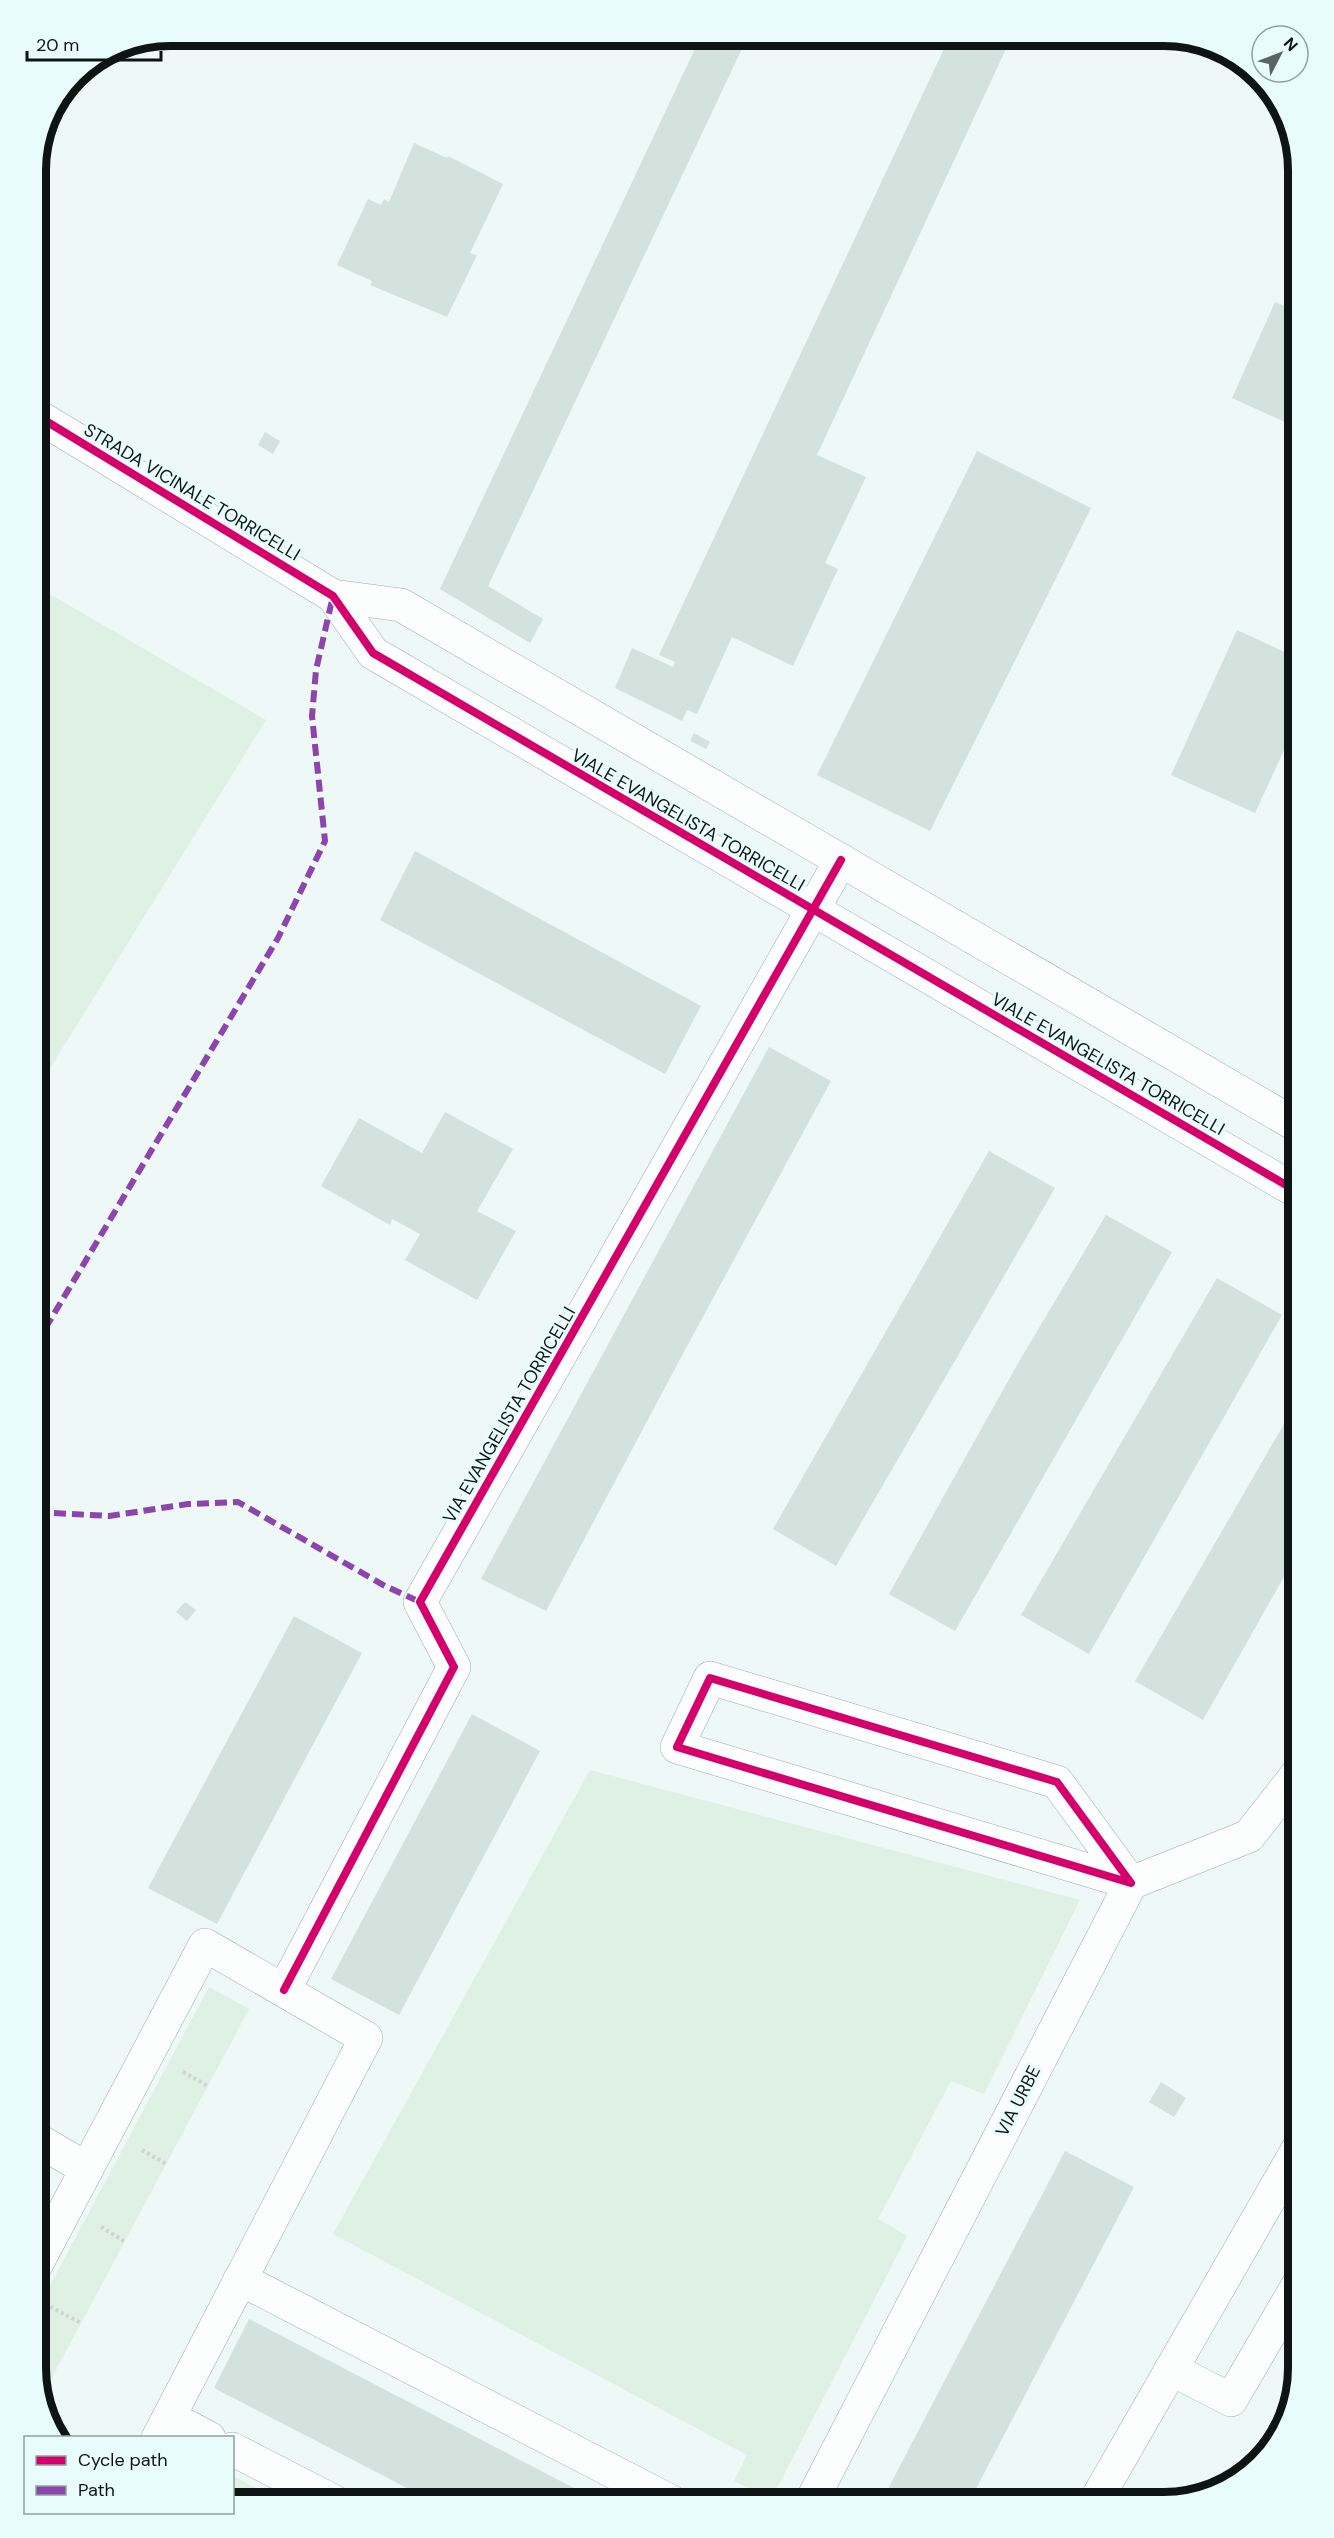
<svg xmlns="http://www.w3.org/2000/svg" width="1334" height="2538" font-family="'DM Sans',sans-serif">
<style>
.green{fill:#dff0e4}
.building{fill:#d4e2de}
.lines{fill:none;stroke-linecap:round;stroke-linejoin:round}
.street-casing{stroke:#a2aaa9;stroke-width:34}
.path{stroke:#d1d3d3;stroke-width:4;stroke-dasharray:3 3;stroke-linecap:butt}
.street{stroke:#fcfefe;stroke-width:33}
.quiet{stroke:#8e44ad;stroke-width:6;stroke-dasharray:12 6;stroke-linecap:butt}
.cycleway-casing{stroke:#e8fdfb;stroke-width:11}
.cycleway{stroke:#d6006c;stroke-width:8}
.labels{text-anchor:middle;stroke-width:6;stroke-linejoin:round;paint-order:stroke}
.street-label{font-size:18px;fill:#0d1413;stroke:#e8fdfb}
.rim{fill:none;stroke:#0d1413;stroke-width:8}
</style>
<rect width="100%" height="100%" fill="#edf8f7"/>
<g class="green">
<polygon points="36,586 266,720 36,1091"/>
<polygon points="590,1770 1080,1900 984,2094 951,2081 878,2219 907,2236 772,2498 734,2481 747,2455 333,2234"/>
<polygon points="209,1987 249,2009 42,2396 36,2367 36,2312"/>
<polygon points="232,2476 233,2476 283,2502 233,2502"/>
</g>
<g class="building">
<polygon points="701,36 748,36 488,586 543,619 530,643 440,589"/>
<polygon points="950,36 1012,36 817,455 866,477 825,563 838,569 793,666 732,637 697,714 687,710 682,721 615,688 632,648 673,667 675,662 659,655"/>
<polygon points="414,143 447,158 448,156 503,184 470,253 477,255 447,317 370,285 372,281 337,265 368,199 381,205 384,199 389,202"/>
<polygon points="1275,302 1298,312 1298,428 1232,398"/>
<polygon points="265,432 280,441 273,454 258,445"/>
<polygon points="977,451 1091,508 930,831 817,775"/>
<polygon points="1237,630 1298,658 1298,720 1255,813 1171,775"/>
<polygon points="694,733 710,742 706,749 690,741"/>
<polygon points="415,851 701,1006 665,1074 380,920"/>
<polygon points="769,1047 831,1081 685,1350 546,1611 481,1579"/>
<polygon points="445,1112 513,1149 477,1211 516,1231 477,1300 405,1260 420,1234 392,1219 390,1225 321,1186 359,1118 422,1153"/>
<polygon points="989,1151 1055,1188 836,1566 773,1529"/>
<polygon points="1106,1215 1172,1252 955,1631 889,1594 1017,1365"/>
<polygon points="1217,1278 1282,1315 1089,1654 1021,1615"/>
<polygon points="1298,1400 1298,1552 1203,1720 1135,1681"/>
<polygon points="185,1602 196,1610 187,1621 176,1612"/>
<polygon points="294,1616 362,1653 217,1924 148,1888"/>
<polygon points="472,1714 540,1751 399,2015 331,1979"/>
<polygon points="1161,2082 1186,2098 1174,2117 1149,2102"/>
<polygon points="1065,2151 1134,2187 969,2502 881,2502"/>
<polygon points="249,2319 601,2502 434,2502 214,2388"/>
</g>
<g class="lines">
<g class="street-casing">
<g id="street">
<polyline points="36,415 333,596 373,653 1298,1192"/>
<polyline points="333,596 401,605 1298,1126"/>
<polygon points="710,1678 1057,1782 1131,1883 677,1747"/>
<polyline points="284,1990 454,1667 420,1602 841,860"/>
<polyline points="36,2139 87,2169"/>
<polyline points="36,2265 205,1945 366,2038 158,2438"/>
<polyline points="240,2279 672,2502"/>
<polyline points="1171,2369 1231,2400 1298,2285"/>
<polyline points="169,2417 209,2438"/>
<polyline points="232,2449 335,2502"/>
<polyline points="811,2502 1131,1883 1249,1836 1298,1773"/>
<polyline points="1095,2502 1298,2149"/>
</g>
</g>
<g class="path">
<polyline points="183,2072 208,2086"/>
<polyline points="142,2150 166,2164"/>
<polyline points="101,2227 124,2241"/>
<polyline points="45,2304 81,2323"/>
</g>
<use href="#street" class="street"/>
<g class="quiet">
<polyline points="36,1344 278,938 325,841 312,716 316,670 333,596"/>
<polyline points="36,1512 109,1516 188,1504 238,1502 385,1586 420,1602"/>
</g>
<g class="cycleway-casing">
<g id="cycleway">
<polyline points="36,415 333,596 373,653 1298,1192"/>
<polygon points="710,1678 1057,1782 1131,1883 677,1747"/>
<polyline points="284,1990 454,1667 420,1602 841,860"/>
</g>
</g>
<use href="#cycleway" class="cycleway"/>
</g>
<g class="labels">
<g class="street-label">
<text transform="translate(192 492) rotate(31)" y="6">STRADA VICINALE TORRICELLI</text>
<text transform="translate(688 820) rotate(30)" y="6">VIALE EVANGELISTA TORRICELLI</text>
<text transform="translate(1108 1064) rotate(30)" y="6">VIALE EVANGELISTA TORRICELLI</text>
<text transform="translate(509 1415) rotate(-60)" y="6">VIA EVANGELISTA TORRICELLI</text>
<text transform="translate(1018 2101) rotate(-63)" y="6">VIA URBE</text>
</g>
</g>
<path d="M0 0H1334V2538H0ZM170 46H1164A124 124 0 0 1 1288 170V2368A124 124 0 0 1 1164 2492H170A124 124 0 0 1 46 2368V170A124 124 0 0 1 170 46Z" fill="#e8fdfb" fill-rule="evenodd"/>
<path class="rim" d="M170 46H1164A124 124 0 0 1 1288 170V2368A124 124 0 0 1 1164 2492H170A124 124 0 0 1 46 2368V170A124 124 0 0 1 170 46Z"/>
<rect x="24" y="2436" width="210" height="78" fill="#e8fdfb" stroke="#90a09e" stroke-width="1.5"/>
<rect x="36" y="2456" width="30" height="9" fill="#d6006c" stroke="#90a09e" stroke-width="1.5"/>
<text x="78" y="2466" font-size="18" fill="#0d1413">Cycle path</text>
<rect x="36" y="2486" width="30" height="9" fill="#8e44ad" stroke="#90a09e" stroke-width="1.5"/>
<text x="78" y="2496" font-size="18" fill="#0d1413">Path</text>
<g transform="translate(1280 54) rotate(48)"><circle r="28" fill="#e8fdfb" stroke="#90a09e" stroke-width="1.5"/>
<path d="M0-4.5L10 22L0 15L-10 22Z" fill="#5b6463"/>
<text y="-9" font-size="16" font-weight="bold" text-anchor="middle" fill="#0d1413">N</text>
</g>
<path d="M27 51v9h134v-9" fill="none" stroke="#0d1413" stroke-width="3"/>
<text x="36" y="51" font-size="18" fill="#0d1413" stroke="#e8fdfb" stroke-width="4.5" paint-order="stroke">20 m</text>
</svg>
